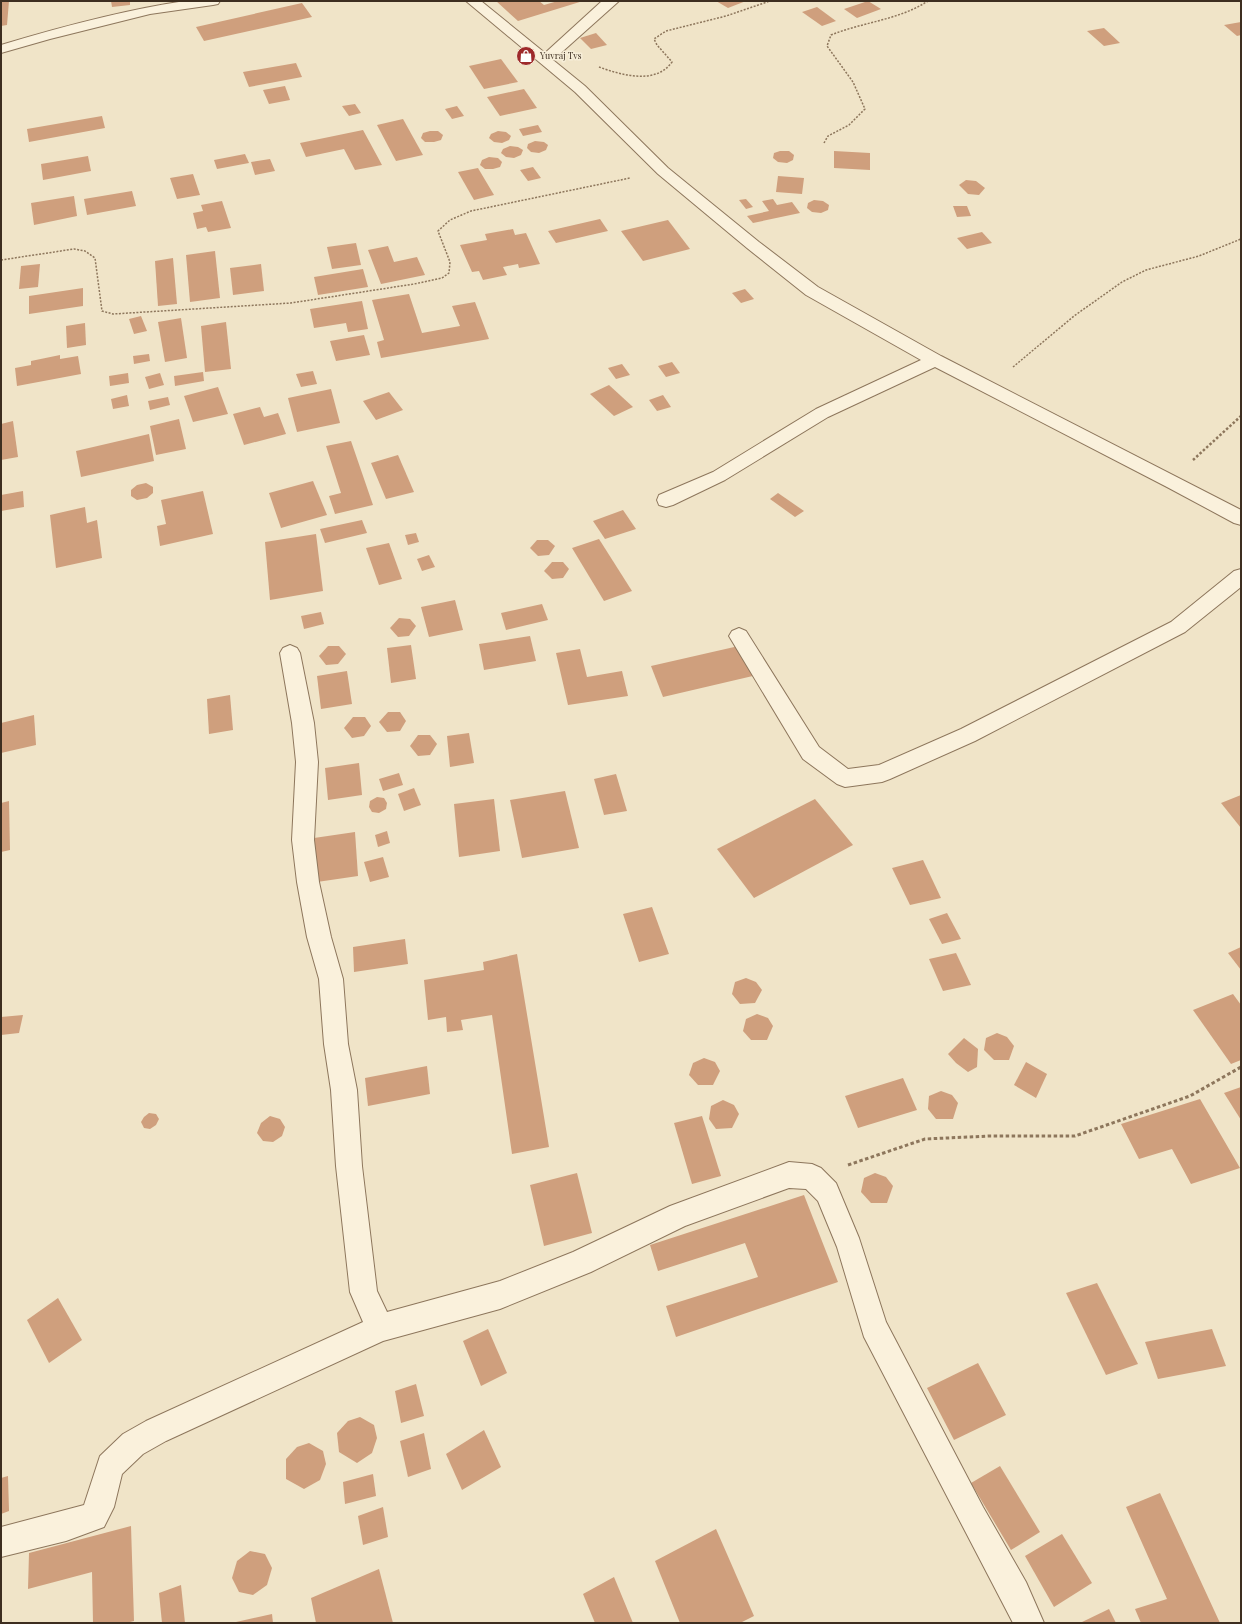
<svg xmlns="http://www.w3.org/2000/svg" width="1242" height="1624" font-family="'Playfair Display',serif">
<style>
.building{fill:#cf9f7d}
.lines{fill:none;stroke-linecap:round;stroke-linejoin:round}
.minor-casing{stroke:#8d765c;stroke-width:2}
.path-far2{stroke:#8d765c;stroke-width:1.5;stroke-dasharray:2 1.5;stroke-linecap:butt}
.path-far1{stroke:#8d765c;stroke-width:2.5;stroke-dasharray:2.5 2;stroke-linecap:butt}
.path{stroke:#8d765c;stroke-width:3;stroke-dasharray:3.5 2.5;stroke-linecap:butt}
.minor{fill:#faf1dc;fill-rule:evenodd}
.labels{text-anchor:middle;stroke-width:3;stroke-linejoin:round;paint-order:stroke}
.far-poi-label{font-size:9px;fill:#3d2e20;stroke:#f7eed8;text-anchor:start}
</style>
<rect width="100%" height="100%" fill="#f0e4c8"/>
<g class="building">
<polygon points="1,1 9,1 7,25 1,26"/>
<polygon points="111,1 130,1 130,5 112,7"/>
<polygon points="496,1 539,1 544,5 558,1 583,1 518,21"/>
<polygon points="716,1 746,1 728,8"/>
<polygon points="868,1 881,9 857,18 844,9"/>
<polygon points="302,3 312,17 204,41 196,27"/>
<polygon points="817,7 836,21 822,26 802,12"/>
<polygon points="1241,22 1241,35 1237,36 1224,25"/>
<polygon points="1104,28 1120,43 1104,46 1087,31"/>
<polygon points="596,33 607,45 591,49 580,38"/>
<polygon points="501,59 518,82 484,89 469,66"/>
<polygon points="296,63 302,77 249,87 243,72"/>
<polygon points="285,86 290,100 269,104 263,90"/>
<polygon points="524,89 537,108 500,116 487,97"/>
<polygon points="355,104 361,113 349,116 342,106"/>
<polygon points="457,106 464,116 452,119 445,109"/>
<polygon points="102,116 105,128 29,142 27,129"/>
<polygon points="403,119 423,155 396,161 377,125"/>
<polygon points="538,125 542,132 523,136 519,129"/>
<polygon points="363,130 382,165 355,170 344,149 306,157 300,143"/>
<polygon points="430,131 438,131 443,135 441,140 434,142 425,142 421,138 423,133"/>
<polygon points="498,131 506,132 511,136 509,140 502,143 494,142 489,138 491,134"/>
<polygon points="535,141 544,142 548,145 546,150 539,153 531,152 527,148 528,144"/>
<polygon points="510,146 518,147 523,150 521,155 514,158 506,157 501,153 503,149"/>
<polygon points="780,151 789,151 794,155 793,160 787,163 778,162 773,158 774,153"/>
<polygon points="834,151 870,153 870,170 834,168"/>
<polygon points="245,154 249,163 217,169 214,160"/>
<polygon points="88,156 91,171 43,180 41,164"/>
<polygon points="489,157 498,158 502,162 500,167 493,169 485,169 480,165 482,160"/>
<polygon points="270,159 275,171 255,175 251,162"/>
<polygon points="533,167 541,178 528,181 520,170"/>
<polygon points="478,168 494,195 474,200 458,172"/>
<polygon points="193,174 200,195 177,199 170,178"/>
<polygon points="778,176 804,178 802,194 776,192"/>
<polygon points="966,180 976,181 985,188 979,195 968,194 959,185"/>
<polygon points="132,191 136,206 87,215 84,199"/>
<polygon points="74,196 77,216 34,225 31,203"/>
<polygon points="746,199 753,207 746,209 739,200"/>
<polygon points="773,199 777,205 792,202 800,213 753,223 747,216 769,211 762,201"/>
<polygon points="814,200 823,201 829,205 828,210 821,213 812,212 807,208 808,203"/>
<polygon points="222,201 231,228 208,232 206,227 197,229 193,213 203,211 201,205"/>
<polygon points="953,206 967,206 971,216 957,217"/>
<polygon points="600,219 608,231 556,243 548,231"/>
<polygon points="668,220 690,249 643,261 621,231"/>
<polygon points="513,229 515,235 526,233 540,264 519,268 518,264 503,267 507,275 483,280 479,271 472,272 460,245 487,240 485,234"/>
<polygon points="982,232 992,243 967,249 957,238"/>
<polygon points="356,243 361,265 332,269 327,247"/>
<polygon points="388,246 394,262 417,257 425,275 381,284 368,250"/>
<polygon points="215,251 220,298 190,302 186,255"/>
<polygon points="173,258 177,304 158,306 155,261"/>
<polygon points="40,264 38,287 19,289 21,266"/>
<polygon points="261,264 264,291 233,295 230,268"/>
<polygon points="363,269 368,287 318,295 314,277"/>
<polygon points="83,288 83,306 29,314 29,296"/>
<polygon points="745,289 754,299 741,303 732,293"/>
<polygon points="409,294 422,333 460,326 452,306 475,302 489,339 381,358 377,342 384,340 372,300"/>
<polygon points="362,301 368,329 348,332 346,323 314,328 310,309"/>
<polygon points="141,316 147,331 134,334 129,319"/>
<polygon points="181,318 187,358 165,362 158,322"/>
<polygon points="226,322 231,369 205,372 201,326"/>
<polygon points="85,323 86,345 67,348 66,326"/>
<polygon points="364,335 370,355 336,361 330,341"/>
<polygon points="149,354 150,361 134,364 133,356"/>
<polygon points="60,355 60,359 78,356 81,374 17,386 15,368 31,365 31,361"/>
<polygon points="672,362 680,373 666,377 658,366"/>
<polygon points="622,364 630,375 616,379 608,368"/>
<polygon points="313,371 317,384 301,387 296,374"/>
<polygon points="203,372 204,381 175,386 174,376"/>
<polygon points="128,373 129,383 110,386 109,376"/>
<polygon points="160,373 164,385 149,389 145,377"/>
<polygon points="609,385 633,407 614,416 590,394"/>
<polygon points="218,387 228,414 193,422 184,396"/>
<polygon points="331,389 340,423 297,432 288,398"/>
<polygon points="389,392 403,410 376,420 363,401"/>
<polygon points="127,395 129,406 113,409 111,399"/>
<polygon points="663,395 671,407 657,411 649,400"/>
<polygon points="168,397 170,405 150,410 148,401"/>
<polygon points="260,407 264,417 278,413 286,434 244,445 233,414"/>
<polygon points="179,419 186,449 156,455 150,426"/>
<polygon points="13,421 18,457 1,460 1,424"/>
<polygon points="149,434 154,461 81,477 76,451"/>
<polygon points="351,441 373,505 335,514 329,496 341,493 326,446"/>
<polygon points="398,455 414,492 386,499 371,463"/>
<polygon points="313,481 327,515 281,528 269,493"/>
<polygon points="146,483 153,487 153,493 147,498 137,500 131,496 131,490 137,485"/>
<polygon points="23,491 24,507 1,511 1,495"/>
<polygon points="203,491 213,534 160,546 157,526 166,524 161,500"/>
<polygon points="778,493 804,511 795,517 770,499"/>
<polygon points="85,507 87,523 97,520 102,558 56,568 50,515"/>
<polygon points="623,510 636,529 605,539 593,521"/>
<polygon points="362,520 367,533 325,543 320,529"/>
<polygon points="416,533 419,542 408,545 405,535"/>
<polygon points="316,534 323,591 270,600 265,542"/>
<polygon points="599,539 632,591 604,601 572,548"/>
<polygon points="537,540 548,540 555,546 549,555 538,556 530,548"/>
<polygon points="389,543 402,579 379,585 366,548"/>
<polygon points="429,555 435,567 422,571 417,559"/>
<polygon points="552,562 563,562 569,569 563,578 552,579 544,571"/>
<polygon points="455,600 463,630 429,637 421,607"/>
<polygon points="542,604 548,620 506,630 501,613"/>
<polygon points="321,612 324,624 304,629 301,616"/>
<polygon points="399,618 410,619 416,626 409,636 398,637 390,628"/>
<polygon points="530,636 536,661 484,670 479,644"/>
<polygon points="411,645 416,679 391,683 387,648"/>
<polygon points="743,645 757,675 663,697 651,666"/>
<polygon points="328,646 339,646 346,654 338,664 326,665 319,656"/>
<polygon points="580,649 587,677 622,671 628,696 568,705 556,653"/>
<polygon points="347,671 352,704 321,709 317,676"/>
<polygon points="230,695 233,730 209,734 207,699"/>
<polygon points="388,712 400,712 406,721 400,731 387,732 379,722"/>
<polygon points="34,715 36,745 1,753 1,723"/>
<polygon points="353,717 365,717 371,726 364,736 352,738 344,728"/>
<polygon points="469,733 474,763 450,767 447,736"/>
<polygon points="418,735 430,735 437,744 430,755 418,756 410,746"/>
<polygon points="359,763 362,795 328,800 325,768"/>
<polygon points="399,773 403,785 383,791 379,779"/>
<polygon points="616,774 627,811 604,815 594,779"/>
<polygon points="414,788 421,805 404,811 398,794"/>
<polygon points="565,791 579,848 522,858 510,800"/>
<polygon points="1241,795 1241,828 1221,803"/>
<polygon points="377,797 384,798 387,803 386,809 379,813 372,812 369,807 370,801"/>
<polygon points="494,799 500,851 459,857 454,804"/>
<polygon points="815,799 853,845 754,898 717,849"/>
<polygon points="9,801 10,850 1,852 1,803"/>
<polygon points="387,831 390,843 378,847 375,835"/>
<polygon points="355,832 358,876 317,882 314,838"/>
<polygon points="383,857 389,877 370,882 364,862"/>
<polygon points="923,860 941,898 910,905 892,868"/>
<polygon points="652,907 669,954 639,962 623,914"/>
<polygon points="947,913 961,939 942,944 929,919"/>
<polygon points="405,939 408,964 354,972 353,947"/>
<polygon points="1241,947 1241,970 1228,953"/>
<polygon points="956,953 971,985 943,991 929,959"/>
<polygon points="517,954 549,1147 512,1154 492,1015 461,1020 463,1030 447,1032 446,1017 428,1020 424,980 484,970 483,962"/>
<polygon points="746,978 756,982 762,990 755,1003 740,1004 732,994 735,982"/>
<polygon points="1233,994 1241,1005 1241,1060 1231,1064 1193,1010"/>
<polygon points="757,1014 768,1018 773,1026 767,1040 751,1040 743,1031 746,1019"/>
<polygon points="23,1015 19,1033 1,1035 1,1017"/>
<polygon points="997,1033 1007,1037 1014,1046 1009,1060 994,1060 984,1050 986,1038"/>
<polygon points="964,1038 978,1049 977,1067 968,1072 956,1063 948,1054"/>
<polygon points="704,1058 715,1062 720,1071 713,1085 698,1085 689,1075 693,1063"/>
<polygon points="1026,1062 1047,1074 1036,1098 1014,1085"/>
<polygon points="427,1066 430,1094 368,1106 365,1078"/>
<polygon points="903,1078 917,1110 858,1128 845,1096"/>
<polygon points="1241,1087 1241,1120 1224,1093"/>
<polygon points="941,1091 952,1095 958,1103 953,1119 936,1119 928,1109 929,1096"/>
<polygon points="1200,1099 1240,1168 1191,1184 1172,1149 1139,1159 1121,1124"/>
<polygon points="723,1100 734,1105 739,1114 732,1128 716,1129 709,1119 711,1106"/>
<polygon points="149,1113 156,1114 159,1119 156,1125 150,1129 144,1128 141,1122 144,1117"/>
<polygon points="270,1116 280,1119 285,1127 282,1136 273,1142 263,1141 257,1133 261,1123"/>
<polygon points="702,1116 721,1176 692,1184 674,1123"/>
<polygon points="577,1173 592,1233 544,1246 530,1185"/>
<polygon points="875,1173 886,1177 893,1186 887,1203 871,1203 861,1192 864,1178"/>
<polygon points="804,1195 838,1282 676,1337 666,1306 758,1277 745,1243 658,1271 650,1245"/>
<polygon points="1097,1283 1138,1364 1106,1375 1066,1293"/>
<polygon points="58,1298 82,1340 49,1363 27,1320"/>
<polygon points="488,1329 507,1373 481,1386 463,1341"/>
<polygon points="1212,1329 1226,1366 1158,1379 1145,1342"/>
<polygon points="978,1363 1006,1415 954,1440 927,1388"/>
<polygon points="416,1384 424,1416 401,1423 395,1391"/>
<polygon points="360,1417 374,1425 377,1438 372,1453 357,1463 339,1452 337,1433 348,1421"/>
<polygon points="484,1430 501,1467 462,1490 446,1454"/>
<polygon points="424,1433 431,1469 408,1477 400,1441"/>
<polygon points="309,1443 323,1451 326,1464 320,1480 304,1489 286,1479 286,1459 297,1447"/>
<polygon points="1000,1466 1040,1532 1011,1550 971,1483"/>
<polygon points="373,1474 376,1496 345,1504 343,1482"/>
<polygon points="8,1476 9,1511 1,1514 1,1478"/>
<polygon points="1160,1493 1220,1623 1141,1623 1135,1609 1167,1599 1126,1507"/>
<polygon points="383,1507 388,1537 363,1545 358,1516"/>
<polygon points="131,1526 134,1621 126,1623 93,1623 92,1572 28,1589 29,1553"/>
<polygon points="716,1529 754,1616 740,1623 680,1623 655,1561"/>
<polygon points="1062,1534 1092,1583 1054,1607 1025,1556"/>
<polygon points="250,1551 265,1554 272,1568 267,1585 253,1595 239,1592 232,1578 237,1561"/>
<polygon points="379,1569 393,1623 316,1623 311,1598"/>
<polygon points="614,1577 633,1623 595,1623 583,1594"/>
<polygon points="181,1585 185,1623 162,1623 159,1593"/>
<polygon points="1109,1609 1116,1623 1080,1623"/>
<polygon points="272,1614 273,1623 237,1623 236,1622"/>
</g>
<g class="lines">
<g class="minor-casing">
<g id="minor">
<path d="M185,1H220L218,4L213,5L150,14L50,39L1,53V45C61,27 123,10 185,1Z"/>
<polygon points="466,1 481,1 545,53 602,1 619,1 553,60 585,86 668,168 759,242 818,287 941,356 1241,510 1241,525 1234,523 1167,487 935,367 828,417 725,480 673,505 666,507 659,505 657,500 659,495 713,472 816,409 921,360 806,295 747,248 658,174 575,92"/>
<polygon points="1241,569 1241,587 1185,632 975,741 890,779 882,782 845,787 837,784 803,759 729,636 732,631 739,628 746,631 819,747 848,769 879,765 961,729 1171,622 1234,571"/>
<polygon points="290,645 297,648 300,653 314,723 318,762 314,840 319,882 331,937 343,979 348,1044 357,1090 362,1166 377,1291 387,1312 500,1281 573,1252 670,1206 789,1162 812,1164 821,1168 836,1183 859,1238 886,1322 983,1507 1026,1582 1044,1623 1013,1623 864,1337 837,1247 818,1201 806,1189 789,1188 685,1226 591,1272 500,1309 383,1341 166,1441 143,1454 122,1474 114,1507 104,1527 66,1541 1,1557 1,1527 84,1505 100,1456 123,1434 146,1421 363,1322 350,1292 336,1166 331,1090 324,1044 319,979 307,937 297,882 292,840 296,762 292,723 280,653 283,648"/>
</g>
</g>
<g class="path-far2">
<path d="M599,67C621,75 656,85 672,62L657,45L654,39L666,31L726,16L770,1"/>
<path d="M824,143L828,136L849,125L865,109L853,82L827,46L831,35C863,22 899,20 928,1"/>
<polyline points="1,260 74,249 85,251 95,258 102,311 113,314 291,303 414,284 442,278 449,273 450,262 438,231 450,220 471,211 630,178"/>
<polyline points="1013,367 1074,316 1122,282 1146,270 1199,256 1241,239"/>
</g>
<polyline class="path-far1" points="1193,460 1241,416"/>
<polyline class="path" points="848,1165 925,1139 990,1136 1075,1136 1190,1096 1241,1067"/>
<use href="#minor" class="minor"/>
</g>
<defs>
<g id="shop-disc" transform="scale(1)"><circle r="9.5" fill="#9e2a2b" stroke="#f7eed8"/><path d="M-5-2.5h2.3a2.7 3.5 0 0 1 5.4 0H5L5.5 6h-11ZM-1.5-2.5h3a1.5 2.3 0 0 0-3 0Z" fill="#fff"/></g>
</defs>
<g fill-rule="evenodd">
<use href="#shop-disc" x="526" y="56"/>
</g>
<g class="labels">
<g class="far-poi-label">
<text x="540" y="59">Yuvraj Tvs</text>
</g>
</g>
<rect width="1242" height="1624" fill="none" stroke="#3d2e20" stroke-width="4"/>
</svg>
